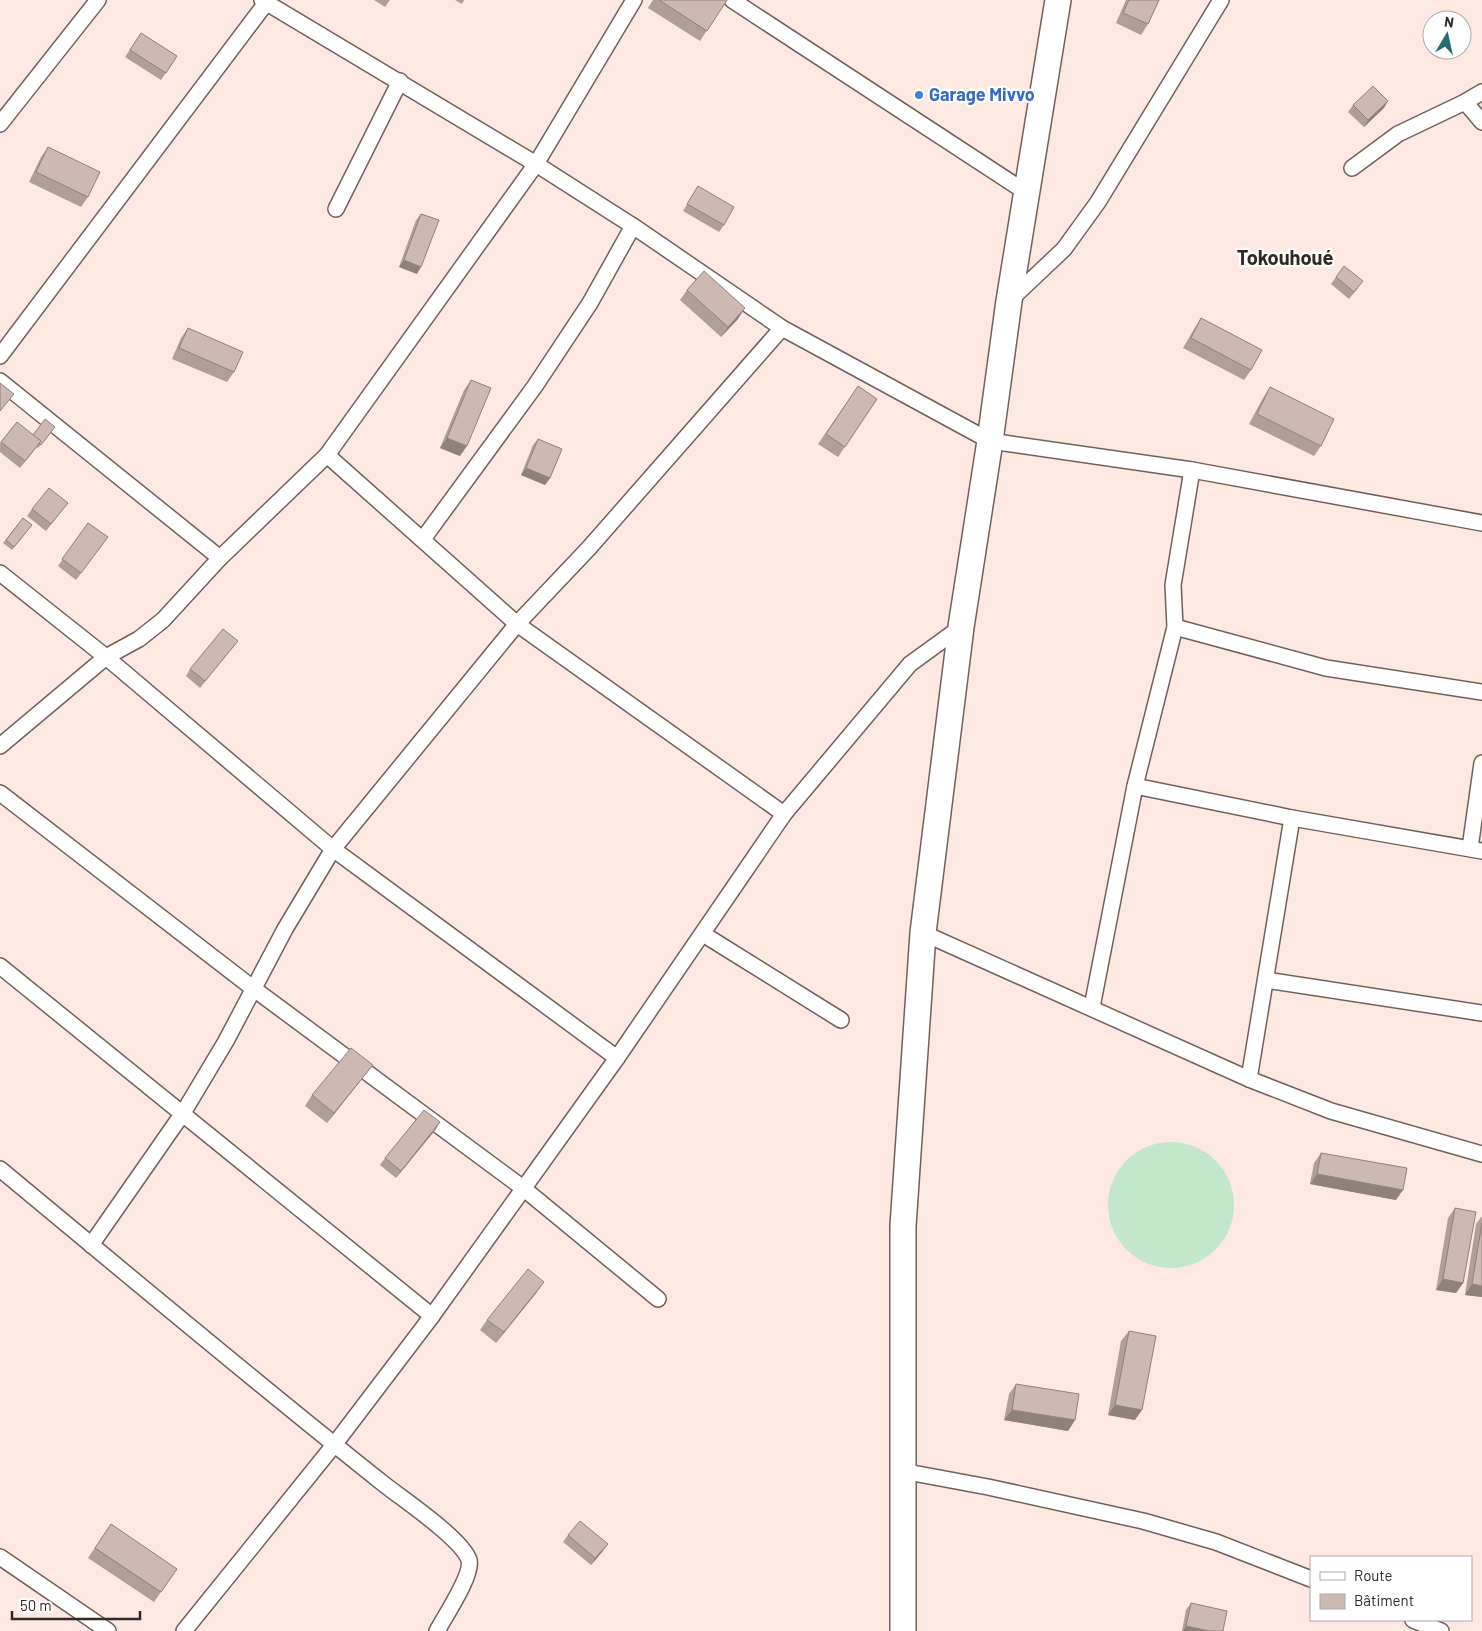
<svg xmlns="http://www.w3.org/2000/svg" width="1482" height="1631" font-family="Barlow,sans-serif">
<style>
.pitch{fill:#c2e7ca}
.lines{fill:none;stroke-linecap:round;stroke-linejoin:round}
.minor-casing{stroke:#72615a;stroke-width:18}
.primary-casing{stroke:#72615a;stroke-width:28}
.minor{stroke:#fff;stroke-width:15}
.primary{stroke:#fff;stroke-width:25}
.wall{fill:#af9f98}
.shaded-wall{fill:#8f827c}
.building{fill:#ccb9b1;stroke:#8f827c}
.shop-dot{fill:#3f7fe0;stroke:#fff;stroke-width:2}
.labels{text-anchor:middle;stroke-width:4.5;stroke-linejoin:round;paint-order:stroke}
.shop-label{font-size:18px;font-weight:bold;fill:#366cbe;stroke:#fff;text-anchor:start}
.quarter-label{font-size:20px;font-weight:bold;fill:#302926;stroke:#fff}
</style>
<rect width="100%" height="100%" fill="#fde9e1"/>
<circle class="pitch" cx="1171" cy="1205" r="63"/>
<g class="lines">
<g class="minor-casing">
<g id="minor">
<polyline points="262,0 536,164 633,226 782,328 990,441 1192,470 1482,523"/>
<polyline points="732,0 1027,193"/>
<polyline points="1465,102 1482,122"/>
<polyline points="0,124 98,0"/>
<polyline points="1352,168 1398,134 1465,102 1482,92"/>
<polyline points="336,209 400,81"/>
<polyline points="1010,300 1064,249 1098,202 1221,0"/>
<polyline points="0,356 266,3"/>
<polyline points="0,381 220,558"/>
<polyline points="327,455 517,624 784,814"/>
<polyline points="423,539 535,386 590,303 633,226"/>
<polyline points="0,573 106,657 333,849 617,1058"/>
<polyline points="1175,627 1326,668 1482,692"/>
<polyline points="0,746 106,657 139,639 163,620 220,558 327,455 536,164 634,0"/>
<polyline points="1135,786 1292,818 1482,851"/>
<polyline points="0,793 254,989 523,1188 658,1299"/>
<polyline points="1470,848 1482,763"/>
<polyline points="923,933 1249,1079 1331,1111 1482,1154"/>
<polyline points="703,934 841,1020"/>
<polyline points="0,966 432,1316"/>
<polyline points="1266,980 1482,1013"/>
<polyline points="1092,1007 1135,786 1175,627 1173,585 1192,470"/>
<polyline points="1249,1079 1292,818"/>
<path d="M0,1169C128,1275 255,1382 385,1485C404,1500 462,1539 469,1560C473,1575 445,1616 437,1631"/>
<polyline points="91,1245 183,1113 226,1041 285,929 333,849 517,624 589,548 782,328"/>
<polyline points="902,1471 988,1487 1143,1521 1216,1542 1311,1579"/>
<polyline points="0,1557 108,1631"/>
<polyline points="1413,1620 1441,1631"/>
<polyline points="184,1631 334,1445 432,1316 617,1058 784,814 910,664 961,627"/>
</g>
</g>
<g class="primary-casing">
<polyline id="primary" points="903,1631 903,1226 923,933 961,627 990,441 1009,301 1058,0"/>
</g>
<use href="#minor" class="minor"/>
<use href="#primary" class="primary"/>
</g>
<g class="wall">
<polygon points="374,0 390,0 385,7"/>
<polygon points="455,0 464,0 462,4"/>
<polygon points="653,0 727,0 700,41 648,8"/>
<polygon points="1126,0 1159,0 1148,24 1141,35 1116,23"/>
<polygon points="141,33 177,56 161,80 125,57"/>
<polygon points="1353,105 1384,108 1364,127 1348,112"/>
<polygon points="48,147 88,197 81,207 29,182 41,157"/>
<polygon points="698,186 724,225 719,232 683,211"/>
<polygon points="421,214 417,274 399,267 416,220"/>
<polygon points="1336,277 1358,288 1349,299 1331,284"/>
<polygon points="687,290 738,319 721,337 680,300"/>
<polygon points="1201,318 1251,370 1244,380 1183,348 1194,329"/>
<polygon points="188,328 234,372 227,382 172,359 181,338"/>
<polygon points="471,380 460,456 440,448 464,390"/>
<polygon points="858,386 877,399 838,457 818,444"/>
<polygon points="1270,387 1321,446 1314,456 1249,424 1263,398"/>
<polygon points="17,422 33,435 53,430 38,448 37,447 20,468 0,452 0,443"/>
<polygon points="538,439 550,478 545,485 521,475 533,445"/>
<polygon points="68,503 46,531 27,516 32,509"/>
<polygon points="23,518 32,525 12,550 3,543"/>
<polygon points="88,523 108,537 76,580 58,566"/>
<polygon points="233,647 200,688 186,676 190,669"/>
<polygon points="373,1065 365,1075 327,1123 305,1106 312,1095"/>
<polygon points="436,1129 396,1178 380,1165 385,1158"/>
<polygon points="1321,1153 1396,1200 1310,1184 1314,1163"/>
<polygon points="1455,1208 1463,1283 1456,1293 1436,1290 1448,1218"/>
<polygon points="1482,1216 1482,1297 1465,1295 1476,1224"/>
<polygon points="537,1292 496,1343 480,1330 487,1320"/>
<polygon points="1129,1331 1135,1420 1108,1415 1121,1341"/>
<polygon points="1016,1384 1075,1420 1068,1431 1004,1420 1009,1394"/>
<polygon points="111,1524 177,1569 154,1602 88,1558"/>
<polygon points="568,1535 603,1551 591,1565 563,1542"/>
<polygon points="1191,1603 1223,1631 1182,1631 1186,1610"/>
</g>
<g class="shaded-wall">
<polygon points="1388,101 1384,108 1364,127 1368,120"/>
<polygon points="404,260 421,267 417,274 399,267"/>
<polygon points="745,308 738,319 721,337 728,327"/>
<polygon points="447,438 467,446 460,456 440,448"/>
<polygon points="526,468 550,478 545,485 521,475"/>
<polygon points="373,1065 365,1075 327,1123 334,1113"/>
<polygon points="440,1122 436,1129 396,1178 401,1171"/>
<polygon points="1317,1174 1403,1190 1396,1200 1310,1184"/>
<polygon points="1443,1279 1463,1283 1456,1293 1436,1290"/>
<polygon points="544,1282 537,1292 496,1343 504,1332"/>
<polygon points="1472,1284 1482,1286 1482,1297 1465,1295"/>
<polygon points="1115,1405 1142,1410 1135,1420 1108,1415"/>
<polygon points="1012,1410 1075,1420 1068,1431 1004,1420"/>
<polygon points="608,1544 603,1551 591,1565 595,1558"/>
<polygon points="1186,1626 1209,1631 1183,1631"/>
</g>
<g class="building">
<polygon points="659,0 727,0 707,31"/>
<polygon points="1129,0 1159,0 1148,24 1123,13"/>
<polygon points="141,33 177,56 166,73 130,50"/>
<polygon points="1373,86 1388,101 1368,120 1353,105"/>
<polygon points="48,147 100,172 88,197 36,172"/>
<polygon points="698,186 734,207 724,225 687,204"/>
<polygon points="421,214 439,220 421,267 404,260"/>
<polygon points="1344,266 1363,281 1354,292 1336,277"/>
<polygon points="704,271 745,308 728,327 687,290"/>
<polygon points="1201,318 1262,350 1251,370 1191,338"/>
<polygon points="188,328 243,352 234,372 179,348"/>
<polygon points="471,380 491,388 467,446 447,438"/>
<polygon points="0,383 14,394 0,411"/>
<polygon points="858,386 877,399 845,447 826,434"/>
<polygon points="1270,387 1334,419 1321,446 1257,414"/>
<polygon points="45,419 55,427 41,445 39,443 41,441 33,435"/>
<polygon points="17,422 41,441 25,461 1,442"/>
<polygon points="538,439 562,449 550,478 526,468"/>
<polygon points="49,488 68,503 51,524 32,509"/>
<polygon points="23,518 32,525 14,547 6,540"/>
<polygon points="88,523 108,537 81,573 62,559"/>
<polygon points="223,629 238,641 205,681 190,669"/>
<polygon points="351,1048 373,1065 334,1113 312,1095"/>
<polygon points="424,1110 440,1122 401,1171 385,1158"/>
<polygon points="1321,1153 1407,1168 1403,1190 1317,1174"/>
<polygon points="1455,1208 1476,1212 1463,1283 1443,1279"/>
<polygon points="1482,1223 1482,1286 1472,1284"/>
<polygon points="528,1269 544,1282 504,1332 487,1320"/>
<polygon points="1129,1331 1156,1336 1142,1410 1115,1405"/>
<polygon points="1016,1384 1079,1394 1075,1420 1012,1410"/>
<polygon points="580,1521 608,1544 595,1558 568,1535"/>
<polygon points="111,1524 177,1569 161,1592 95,1548"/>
<polygon points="1191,1603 1227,1611 1223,1631 1209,1631 1186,1626"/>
</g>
<circle class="shop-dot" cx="919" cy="95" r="5"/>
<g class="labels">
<g class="shop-label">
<text x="929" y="101">Garage Mivvo</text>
</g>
<g class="quarter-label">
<text x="1285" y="265">Tokouhoué</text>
</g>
</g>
<rect x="1310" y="1556" width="162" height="65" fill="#ffffff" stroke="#aca9a8"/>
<rect x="1320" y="1572" width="25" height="8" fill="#ffffff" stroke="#aca9a8"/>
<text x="1354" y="1581" font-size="15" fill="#302926">Route</text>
<rect x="1320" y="1594" width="25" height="15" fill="#ccb9b1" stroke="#aca9a8"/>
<text x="1354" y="1606" font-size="15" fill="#302926">Bâtiment</text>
<g transform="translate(1447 35) rotate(9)"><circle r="24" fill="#ffffff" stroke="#aca9a8"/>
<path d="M0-4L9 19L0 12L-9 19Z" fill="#236e75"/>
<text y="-8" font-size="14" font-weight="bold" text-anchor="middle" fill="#302926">N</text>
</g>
<path d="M12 1611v8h128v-8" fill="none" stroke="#302926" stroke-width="2.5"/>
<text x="20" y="1611" font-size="15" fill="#302926" stroke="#ffffff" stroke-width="4" paint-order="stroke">50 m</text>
</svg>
